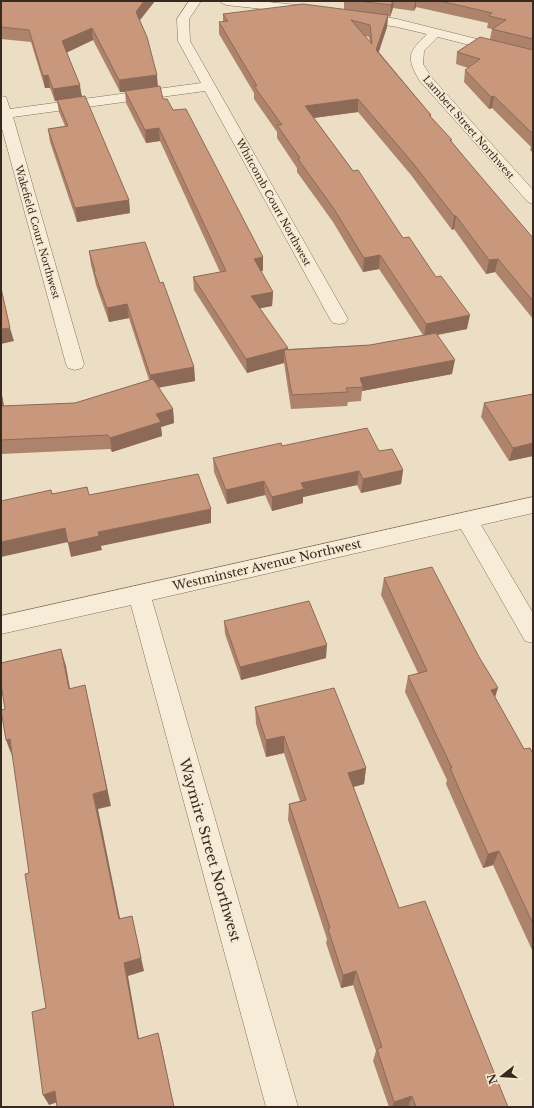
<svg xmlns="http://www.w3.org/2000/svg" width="534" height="1108" font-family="'Libre Baskerville',serif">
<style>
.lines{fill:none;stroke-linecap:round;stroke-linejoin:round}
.minor-casing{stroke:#86705b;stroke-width:1}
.minor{fill:#f7ecd7;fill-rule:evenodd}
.wall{fill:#ad836b;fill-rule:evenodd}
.shaded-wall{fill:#8d6a57}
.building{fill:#c9987c;stroke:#8d6a57;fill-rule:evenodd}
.labels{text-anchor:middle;stroke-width:3;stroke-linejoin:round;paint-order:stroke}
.far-street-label{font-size:10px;fill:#37291f;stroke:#f4e9d3}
.street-label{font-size:12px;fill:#37291f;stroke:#f4e9d3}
.near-street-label{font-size:14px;fill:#37291f;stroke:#f4e9d3}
</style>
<rect width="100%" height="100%" fill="#ecdec4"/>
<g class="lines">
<g class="minor-casing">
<g id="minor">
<polygon points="189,1 201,1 189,19 190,41 348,319 345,323 339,324 333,323 330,319 205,91 13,117 84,364 82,368 75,370 68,368 66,364 1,125 1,96 6,97 10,109 201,83 178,41 177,19"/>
<polygon points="220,1 258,1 308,6 312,7 314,10 312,13 308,14 226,5 222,3"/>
<path d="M358,13L397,19L533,53V61L438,37L424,51L423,64L432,78L533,190V204L528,202L419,80C406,56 408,53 427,34L397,27L354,20L352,17L354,14Z"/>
<polygon points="533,497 533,513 481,525 533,613 533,643 525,641 461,529 152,600 298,1107 266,1107 131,605 1,634 1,616"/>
</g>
</g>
<use href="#minor" class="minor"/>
</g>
<g class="wall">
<path d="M1,1H155L139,20L158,86L163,99L173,110L263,257V271H261L273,292L272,306L260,308L288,349L370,345L423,335L379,269L363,272L333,222L297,172V168L277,138V132L254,99V93L219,34V22H223V14L344,9V1H533V153L530,150L531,147L492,108L489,109L464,82L465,70L468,68L456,64L457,52L490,39L492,29L487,28L488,23L416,7L414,11L393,8L390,17L388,16L387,27L379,52L431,115V117L465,158L533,238V319L495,272L486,274L454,229L452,230L411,175L358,112L314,118L403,238L467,329L438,335L452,374L362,391L361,401L348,402L347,406L291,409L284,363L247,373L194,290L193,277L220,272L160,141L146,143L126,103L125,92H120L93,40L66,52L82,96L129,200L130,213L77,222L50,142L48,129L65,126L59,112L57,101H55L50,88H45L31,42L1,39ZM365,36L369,37L370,42Z"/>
<polygon points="89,251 160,283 194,367 195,381 158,387 173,409 174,423 161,427 162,436 112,452 110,449 1,454 1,390 4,406 75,403 149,380 129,318 109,322 96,285 94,276 91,265"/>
<polygon points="533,394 533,456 509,461 481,417 484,403"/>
<polygon points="282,446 379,451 403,470 401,484 361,493 357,485 303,497 303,503 272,511 265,495 227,504 214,472 213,458"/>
<polygon points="384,578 495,697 524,749 533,754 533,952 493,865 483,868 446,784 447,780 405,692 408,676 418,673 381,595"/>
<polygon points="224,621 326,658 241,680 225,634"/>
<polygon points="255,707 366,768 364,784 353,787 399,908 508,1107 389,1107 373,1061 376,1051 353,985 341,988 326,943 327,939 288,820 289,804 300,801 284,753 266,757 256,724"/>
</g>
<g class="shaded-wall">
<polygon points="144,1 155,1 137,24 136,12"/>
<polygon points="393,1 394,1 393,8 390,17 391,5"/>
<polygon points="415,1 416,1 416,7 414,11"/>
<polygon points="388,15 387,27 375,62 376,50"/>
<polygon points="92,28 93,40 64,54 62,41"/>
<polygon points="48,75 50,88 45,88 43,76"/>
<polygon points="157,75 158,87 125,91 125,92 120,92 119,80"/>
<polygon points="80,85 82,98 55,101 53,89"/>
<polygon points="494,96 492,108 489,109 491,97"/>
<polygon points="358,99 358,112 305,119 305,106"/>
<polygon points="159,128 160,141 146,143 145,130"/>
<polygon points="129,200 130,213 77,222 75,208"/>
<polygon points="454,216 456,216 454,229 452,230"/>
<polygon points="380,255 379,269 363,272 364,258"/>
<polygon points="263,257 263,271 254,272 254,259"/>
<polygon points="498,259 495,272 486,274 489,260"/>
<polygon points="273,292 272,306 251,310 251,296"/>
<polygon points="127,304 129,318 109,322 107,308"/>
<polygon points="470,315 467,329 424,337 426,324"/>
<polygon points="10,328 14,341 1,344 1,329"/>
<polygon points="288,348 287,362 284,350 284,363 247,373 246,359"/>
<polygon points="455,360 452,374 362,391 363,387 360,378"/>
<polygon points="194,367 195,381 152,389 150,375"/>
<polygon points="1,390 6,418 1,419"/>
<polygon points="173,409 174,423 161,427 162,436 112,452 110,438 156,414"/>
<polygon points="533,443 533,456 509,461 513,448"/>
<polygon points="403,470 401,484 361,493 363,479"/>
<polygon points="359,471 357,485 303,497 303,503 272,511 272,497 301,483"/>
<polygon points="264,481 265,495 227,504 226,490"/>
<polygon points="211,509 211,523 101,546 102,550 71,557 68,543 98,532"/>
<polygon points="65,528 68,542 1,557 1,542"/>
<polygon points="327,645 326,658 241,680 240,667"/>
<polygon points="61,649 66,666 73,705 69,689"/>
<polygon points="85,685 111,806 98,809 123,933 119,919 93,794"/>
<polygon points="498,688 493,704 491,690"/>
<polygon points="284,736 284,753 266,757 266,740"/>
<polygon points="10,739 12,756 6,740"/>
<polygon points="366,768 364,784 346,789 348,773"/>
<polygon points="499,851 493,865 483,868 488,854"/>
<polygon points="132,916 144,971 128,976 141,1050 138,1039 124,963"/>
<polygon points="356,971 353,985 341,988 343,975"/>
<polygon points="158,1033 161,1044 174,1107"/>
<polygon points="55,1091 61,1101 49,1105 43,1095"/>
<polygon points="412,1096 408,1107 392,1107 394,1102"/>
</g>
<g class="building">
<polygon points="1,1 144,1 136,12 147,37 157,75 119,80 92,28 62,41 80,85 53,89 48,75 43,76 29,30 1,27"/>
<polygon points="358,1 393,1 391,5"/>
<polygon points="440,1 533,1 533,39 492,29 506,20 489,16 492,13"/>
<path d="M303,4L388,15L376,50L431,115H429L452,140H450L465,158L533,238V301L498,259L489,260L456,216H454L412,162L358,99L305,106L353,171L358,170L403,238L409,237L436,277L441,276L470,315L426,324L380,255L364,258L334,209L298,159L300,158L277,125H282L254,86H257L219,22L228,21L223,14ZM351,20L370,25L372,44Z"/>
<polygon points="480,37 533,50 533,134 494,96 491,97 465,70 480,59 457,52"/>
<polygon points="160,86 163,99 167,99 173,110 186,109 263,257 254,259 273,292 251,296 288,348 246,359 193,277 226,271 159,128 145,130 125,91"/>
<polygon points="85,96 129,200 75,208 48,129 68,126 57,100"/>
<polygon points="145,242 160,283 163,282 194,367 150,375 127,304 107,308 94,272 95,271 89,251"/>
<polygon points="1,288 10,328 1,329"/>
<polygon points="436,333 455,360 360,378 363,387 346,388 348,392 292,395 284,350 370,345"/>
<polygon points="153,379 173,409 156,414 161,422 110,438 108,435 1,440 1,406 75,403"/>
<polygon points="533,394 533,443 513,448 484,403"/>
<polygon points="1,396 2,405 1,405"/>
<polygon points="367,428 379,451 392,449 403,470 363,479 359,471 301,483 304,489 272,497 264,481 226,490 213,458 281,443 282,446"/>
<polygon points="198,474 211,509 98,532 99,536 68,543 65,528 1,542 1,501 51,490 52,494 87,487 89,495"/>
<polygon points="432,567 479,657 498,688 491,690 524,749 530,748 533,754 533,924 499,851 488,854 450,768 452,768 408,676 427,671 384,578"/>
<polygon points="309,601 327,645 240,667 224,621"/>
<polygon points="61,649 69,689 85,685 107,790 93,794 119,919 132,916 141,958 124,963 138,1039 158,1033 174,1107 57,1107 55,1091 43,1095 32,1012 46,1008 25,874 29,873 10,739 6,740 1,710 5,709 1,684 1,663"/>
<polygon points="334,688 366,768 348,773 399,908 425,901 508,1107 416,1107 412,1096 394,1102 377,1049 382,1047 356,971 343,975 328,929 330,928 289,804 306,800 284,736 266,740 255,707"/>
</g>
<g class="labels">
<g class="far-street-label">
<text transform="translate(469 127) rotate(49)" y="4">Lambert Street Northwest</text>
<text transform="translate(274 202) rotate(61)" y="4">Whitcomb Court Northwest</text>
<text transform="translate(38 232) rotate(74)" y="4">Wakefield Court Northwest</text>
</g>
<g class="street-label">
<text transform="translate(267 565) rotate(-13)" y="4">Westminster Avenue Northwest</text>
</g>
<g class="near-street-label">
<text transform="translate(210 850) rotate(74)" y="5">Waymire Street Northwest</text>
</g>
</g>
<rect width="534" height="1108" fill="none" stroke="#37291f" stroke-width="4"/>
<g transform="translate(502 1076) rotate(253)" stroke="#f4e9d3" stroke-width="3" paint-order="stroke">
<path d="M0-3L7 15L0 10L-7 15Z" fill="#37291f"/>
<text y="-6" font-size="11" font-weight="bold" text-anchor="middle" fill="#37291f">N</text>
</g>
</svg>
